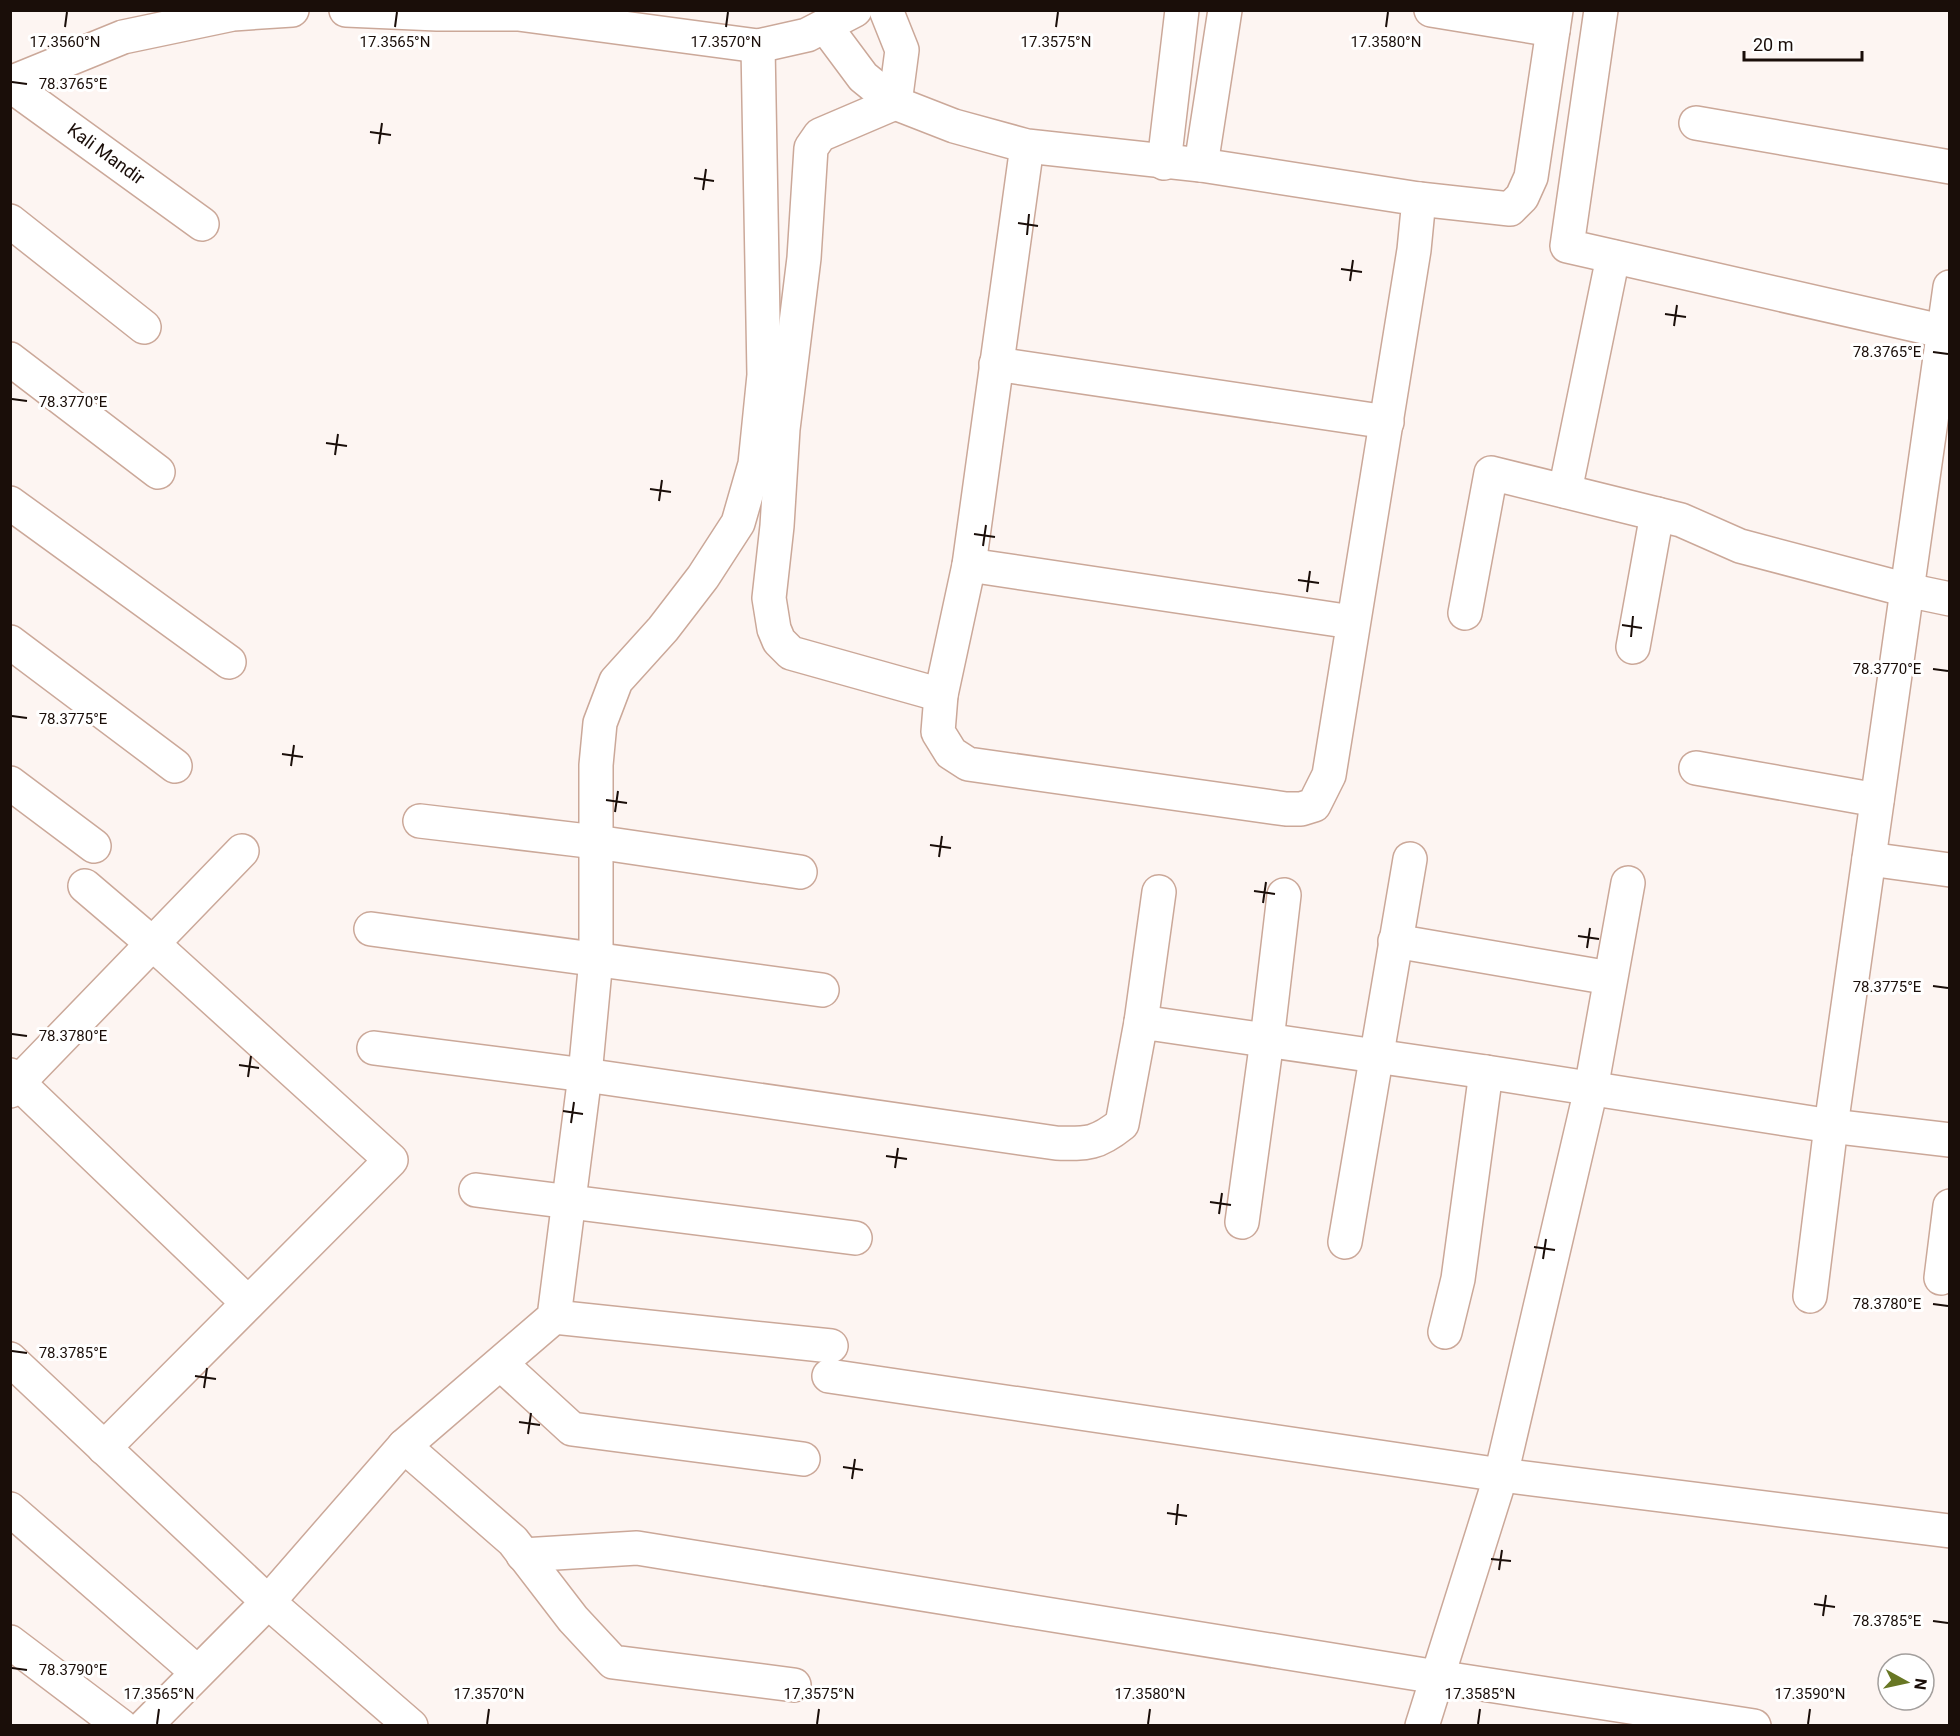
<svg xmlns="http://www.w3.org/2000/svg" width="1960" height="1736" font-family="Roboto,sans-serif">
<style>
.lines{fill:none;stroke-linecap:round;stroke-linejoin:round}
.minor-casing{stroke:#cba899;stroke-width:36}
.minor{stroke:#fff;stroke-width:33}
.ticks{fill:none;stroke:#1a0e09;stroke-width:2}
.labels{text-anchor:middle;stroke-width:6;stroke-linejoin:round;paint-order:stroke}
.street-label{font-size:18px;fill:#1a0e09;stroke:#fff}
.ticks-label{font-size:15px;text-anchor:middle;fill:#1a0e09;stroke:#fff;stroke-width:6;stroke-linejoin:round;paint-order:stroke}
</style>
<rect width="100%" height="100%" fill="#fdf5f2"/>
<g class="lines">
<g class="minor-casing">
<g id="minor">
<polyline points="346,10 437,14 518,14 758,46 807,35 855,10"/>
<polyline points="886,10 902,50 895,103"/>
<polyline points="1431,10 1553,30"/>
<polyline points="1601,10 1567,246 1950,333"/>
<polyline points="825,26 863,77 895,103 954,126 1027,146 1201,165 1419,199 1414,250 1329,775 1314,805 1301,809 1286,809 968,764 951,753 938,732 941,695 969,565 1027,146"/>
<polyline points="10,83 123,37 233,14 292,10"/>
<polyline points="10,85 202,224"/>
<polyline points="895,103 820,135 811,148 804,258 783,429 777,526 769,598 774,629 779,641 791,653 941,695"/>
<polyline points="1696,123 1950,167"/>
<polyline points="1164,163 1182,10"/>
<polyline points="1201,165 1225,10"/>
<polyline points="1419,199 1510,209 1522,197 1531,177 1556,10"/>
<polyline points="10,221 144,327"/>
<polyline points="10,359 158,472"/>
<polyline points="996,364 1387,422"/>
<polyline points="1565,491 1613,257"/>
<polyline points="10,503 229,662"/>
<polyline points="969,565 1352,622"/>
<polyline points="1465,613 1491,473 1681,520 1740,546 1907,590 1950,599"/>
<polyline points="10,642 175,766"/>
<polyline points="1633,647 1657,514"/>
<polyline points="1696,768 1877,800"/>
<polyline points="10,783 94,846"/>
<polyline points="420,821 596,842 800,872"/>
<polyline points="1869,859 1950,870"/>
<polyline points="85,886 153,944 391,1160 104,1448"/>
<polyline points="371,929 822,990"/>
<polyline points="1395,941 1610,978"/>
<polyline points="1141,1022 1159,892"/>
<path d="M374,1048L585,1075L1056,1143C1088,1144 1097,1144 1122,1124L1141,1022L1486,1072L1831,1126L1950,1140"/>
<polyline points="10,1075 248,1303"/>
<polyline points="10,1091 242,851"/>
<polyline points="476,1190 855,1238"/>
<polyline points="1242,1222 1267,1040 1284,895"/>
<polyline points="1345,1242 1410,859"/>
<polyline points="1941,1278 1950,1206"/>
<polyline points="1810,1296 1831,1126 1950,287"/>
<polyline points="554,1317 831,1346"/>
<polyline points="1445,1332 1458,1279 1486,1072"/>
<polyline points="10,1359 268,1602 411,1726"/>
<polyline points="501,1364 572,1429 803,1459"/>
<polyline points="829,1376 1501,1475 1950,1531"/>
<polyline points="404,1446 513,1541 573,1619 613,1662 794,1685"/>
<polyline points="10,1509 197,1672"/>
<polyline points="523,1555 637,1548 1437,1677 1754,1726"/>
<polyline points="10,1642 121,1726"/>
<polyline points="145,1726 268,1602 404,1446 554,1317 585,1075 596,959 596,765 600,723 616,681 663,629 703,577 738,523 755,464 764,375 758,46"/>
<polyline points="1422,1726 1501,1475 1591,1089 1628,883"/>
</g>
</g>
<use href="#minor" class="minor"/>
</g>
<path class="ticks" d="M65,27L67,12M395,27L397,12M726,27L728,12M1056,27L1058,12M1386,27L1388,12M12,82L27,84M370,132L391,135M379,144L382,123M694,178L714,181M703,190L706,169M1018,223L1038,226M1027,235L1029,214M1341,269L1362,272M1350,281L1353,260M1665,314L1686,317M1674,326L1677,305M1933,352L1948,354M12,399L27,401M326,443L347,446M335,455L338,434M650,489L671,492M659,501L662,480M974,534L995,537M983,546L986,525M1298,580L1319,583M1307,592L1310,571M1622,625L1642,628M1631,637L1633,616M1933,669L1948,671M12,716L27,718M282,754L303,757M291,766L294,745M606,800L627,803M615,812L618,791M930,845L951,848M939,857L942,836M1254,891L1275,894M1263,903L1266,882M1578,936L1599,939M1587,948L1590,928M1933,986L1948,988M12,1034L27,1036M239,1065L259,1068M248,1077L251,1056M563,1111L583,1114M571,1123L574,1102M886,1156L907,1159M895,1168L898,1148M1210,1202L1231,1205M1219,1214L1222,1193M1534,1247L1555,1250M1543,1259L1546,1239M1933,1304L1948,1306M12,1351L27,1353M195,1376L216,1379M204,1388L207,1368M519,1422L540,1425M528,1434L531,1413M843,1467L863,1470M852,1479L855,1459M1167,1513L1187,1516M1176,1525L1178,1504M1491,1559L1511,1561M1499,1570L1502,1550M1814,1604L1835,1607M1823,1616L1826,1595M1933,1621L1948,1623M12,1668L27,1670M157,1724L159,1709M487,1724L489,1709M817,1724L819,1709M1148,1724L1150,1709M1478,1724L1480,1709M1808,1724L1810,1709"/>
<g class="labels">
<g class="street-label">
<text transform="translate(106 154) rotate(36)" y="6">Kali Mandir</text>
</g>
</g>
<g class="ticks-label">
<text x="65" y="47">17.3560°N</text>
<text x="395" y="47">17.3565°N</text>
<text x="726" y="47">17.3570°N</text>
<text x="1056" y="47">17.3575°N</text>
<text x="1386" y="47">17.3580°N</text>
<text x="73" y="89">78.3765°E</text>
<text x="1887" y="357">78.3765°E</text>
<text x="73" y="407">78.3770°E</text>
<text x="1887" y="674">78.3770°E</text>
<text x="73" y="724">78.3775°E</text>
<text x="1887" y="992">78.3775°E</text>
<text x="73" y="1041">78.3780°E</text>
<text x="1887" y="1309">78.3780°E</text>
<text x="73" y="1358">78.3785°E</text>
<text x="1887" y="1626">78.3785°E</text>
<text x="73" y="1675">78.3790°E</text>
<text x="159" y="1699">17.3565°N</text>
<text x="489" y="1699">17.3570°N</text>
<text x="819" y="1699">17.3575°N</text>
<text x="1150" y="1699">17.3580°N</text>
<text x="1480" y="1699">17.3585°N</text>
<text x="1810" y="1699">17.3590°N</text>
</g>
<rect width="1960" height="1736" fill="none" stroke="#1a0e09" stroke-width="24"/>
<g transform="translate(1906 1682) rotate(98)"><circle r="28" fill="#ffffff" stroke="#a39f9d" stroke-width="1.5"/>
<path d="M0-4.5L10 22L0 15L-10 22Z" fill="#687724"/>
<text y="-9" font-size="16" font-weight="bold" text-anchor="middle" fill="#1a0e09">N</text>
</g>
<path d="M1744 51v9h118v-9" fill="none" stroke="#1a0e09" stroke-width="3"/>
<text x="1753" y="51" font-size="18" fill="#1a0e09" stroke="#ffffff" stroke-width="4.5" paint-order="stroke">20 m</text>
</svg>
